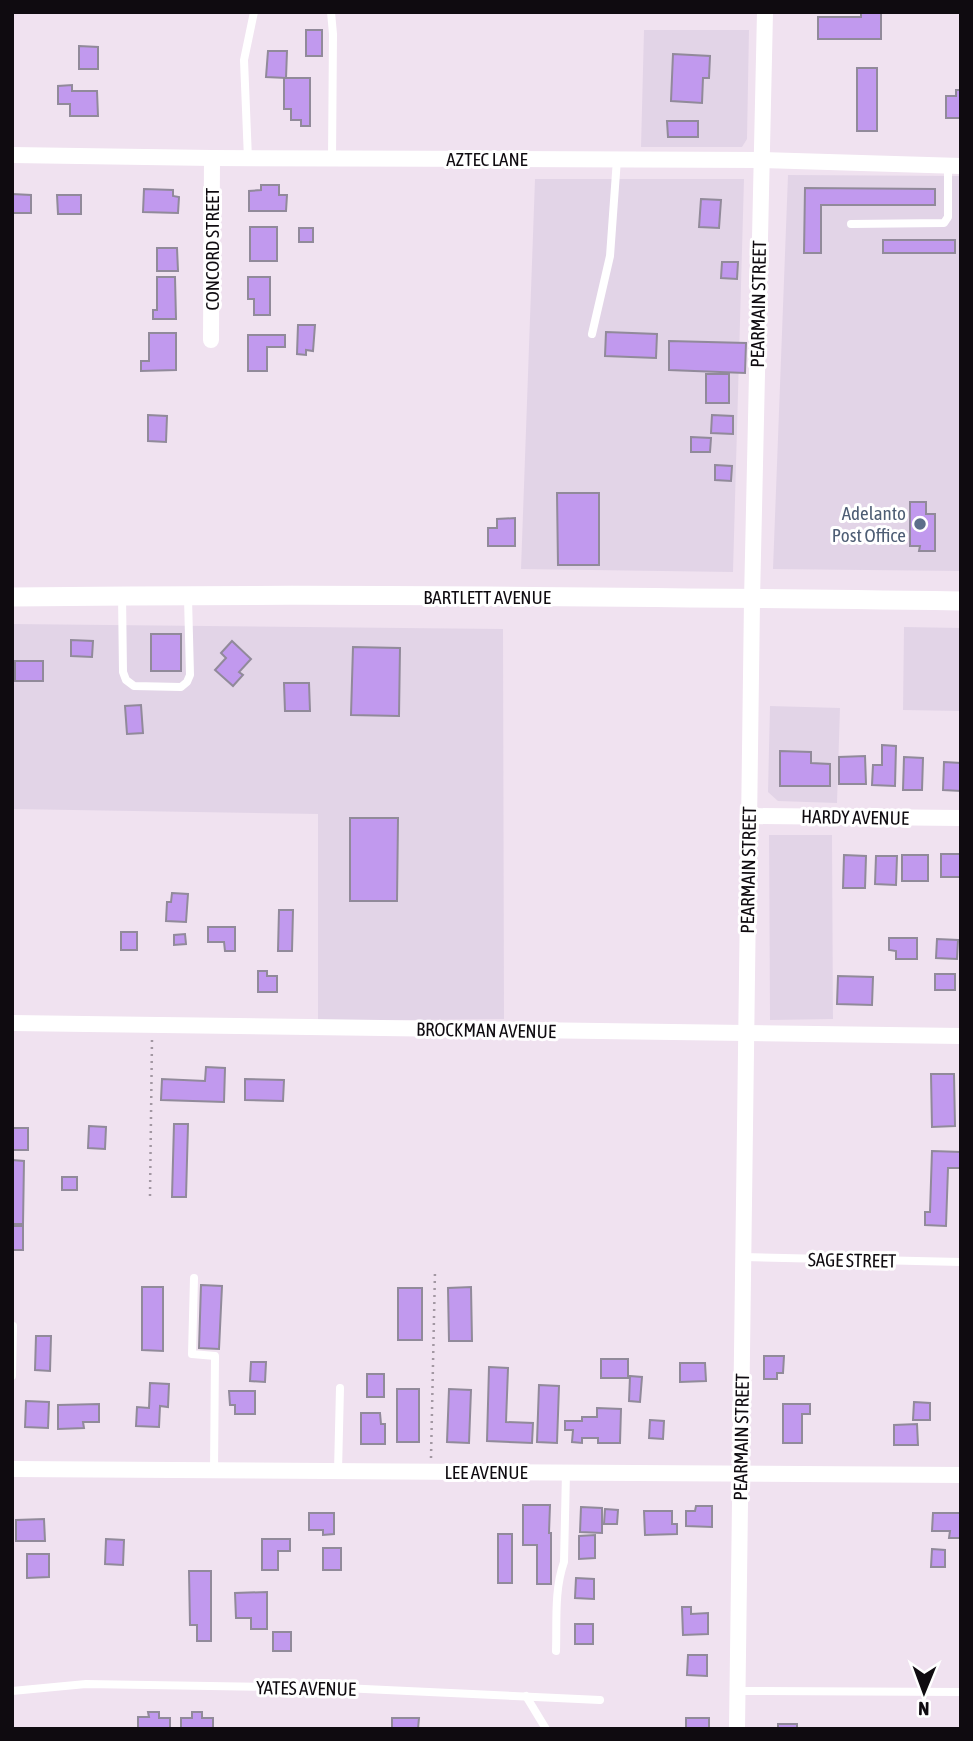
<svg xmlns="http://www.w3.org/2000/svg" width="973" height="1741" font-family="'Asap Condensed',sans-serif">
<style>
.commercial{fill:#e2d4e7}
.building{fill:#c199ee;stroke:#918a9a;stroke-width:2}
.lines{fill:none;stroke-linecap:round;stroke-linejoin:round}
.path{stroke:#a297a2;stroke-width:2.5;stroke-dasharray:2 5;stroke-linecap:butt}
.service{stroke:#fff;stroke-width:8}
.minor{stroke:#fff;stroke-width:16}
.tertiary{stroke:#fff;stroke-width:19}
.service-dot{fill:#5c6f8a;stroke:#fff;stroke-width:2.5}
.labels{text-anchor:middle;stroke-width:6;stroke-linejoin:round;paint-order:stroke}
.street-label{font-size:19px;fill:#0f0b10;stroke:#fff}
.service-label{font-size:19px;fill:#4e5e75;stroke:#fff;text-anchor:end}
</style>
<rect width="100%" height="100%" fill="#f0e2f0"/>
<g class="commercial">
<polygon points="644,30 749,30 747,139 742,147 641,147"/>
<polygon points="788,175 961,176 961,571 773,569"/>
<polygon points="535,179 744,179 733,572 521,569"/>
<polygon points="12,624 503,629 504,1019 318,1021 318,814 12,809"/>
<polygon points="904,627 961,628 961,711 903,710"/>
<polygon points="770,706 840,708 837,803 778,801 768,792"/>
<polygon points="769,835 832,835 833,1019 770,1020"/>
</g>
<g class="building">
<polygon points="861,12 881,12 881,39 818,39 818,17 861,17"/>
<rect x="306" y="30" width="16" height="26"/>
<polygon points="79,46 98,47 98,69 79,69"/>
<polygon points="268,51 287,51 286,78 266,77"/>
<polygon points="673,54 710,56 709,78 703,78 702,103 671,101"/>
<rect x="857" y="68" width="20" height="63"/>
<polygon points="284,78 310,78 310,126 301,126 301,120 291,120 291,109 284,109"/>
<polygon points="72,85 72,91 97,91 98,116 70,116 70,104 58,104 58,86"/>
<polygon points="956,90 961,90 961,118 946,118 946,96 956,96"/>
<polygon points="667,121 698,121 698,137 668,137"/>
<polygon points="261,185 279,185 279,195 287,195 286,211 249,211 249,191 261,190"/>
<polygon points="805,188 935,189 935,205 821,205 821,253 804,253"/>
<polygon points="144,189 173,190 173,196 179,197 178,213 143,212"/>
<polygon points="12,194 31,195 31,213 12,213"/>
<polygon points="57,195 81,195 81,214 58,214"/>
<polygon points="701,199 721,200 719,228 699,227"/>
<rect x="250" y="227" width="27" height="34"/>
<rect x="299" y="228" width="14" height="14"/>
<rect x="883" y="240" width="72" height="13"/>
<polygon points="157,248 177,248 178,271 157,271"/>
<polygon points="722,262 738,262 737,279 721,278"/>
<polygon points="157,277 175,277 176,319 153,319 153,310 157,310"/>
<polygon points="248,277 270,277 270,315 254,315 254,299 248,299"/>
<polygon points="298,325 315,325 313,351 306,350 306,355 297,354"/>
<polygon points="606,332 657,334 656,358 605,356"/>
<polygon points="149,333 176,333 176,370 141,371 141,361 149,361"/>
<polygon points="248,335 285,335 285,347 267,347 267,371 248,371"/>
<polygon points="669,341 746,343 745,373 669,370"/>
<rect x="706" y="374" width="23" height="29"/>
<polygon points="148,415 167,416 166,442 148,441"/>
<polygon points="712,415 733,416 733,434 711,433"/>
<polygon points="691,437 711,438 710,452 691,452"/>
<polygon points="715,465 732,466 731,481 715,480"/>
<polygon points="557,493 599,493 599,565 558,565"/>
<polygon points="910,502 926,502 926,514 935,514 935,551 919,551 920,546 910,546"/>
<polygon points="515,518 515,546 488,546 488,528 497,528 497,519"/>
<rect x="151" y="634" width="30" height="37"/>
<polygon points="71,640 93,641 92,657 71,656"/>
<polygon points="232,641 251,659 239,672 243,675 233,686 215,670 226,658 221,653"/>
<polygon points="353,647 400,648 399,716 351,715"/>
<rect x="15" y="661" width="28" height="20"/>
<polygon points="284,683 309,683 310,711 285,711"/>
<polygon points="141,705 143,733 127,734 125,706"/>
<polygon points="882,745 896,746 895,786 872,785 873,765 882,765"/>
<polygon points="780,751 811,752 811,763 830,764 830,786 780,786"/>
<polygon points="865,756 866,784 839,784 839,757"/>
<polygon points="904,757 923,758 922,790 903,790"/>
<polygon points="944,762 961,763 961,791 943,790"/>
<polygon points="350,818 398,818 397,901 350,901"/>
<polygon points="941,854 961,854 960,877 941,877"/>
<polygon points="844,855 866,856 865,888 843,888"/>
<rect x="902" y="855" width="26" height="26"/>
<polygon points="876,856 897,856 896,885 875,884"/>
<polygon points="172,893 188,894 186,922 166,921 167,902 171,902"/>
<polygon points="279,910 293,910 292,951 278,951"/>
<polygon points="208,927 235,927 235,951 225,951 224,942 208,942"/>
<rect x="121" y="932" width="16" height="18"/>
<polygon points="185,934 186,944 174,945 174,935"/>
<polygon points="889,938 917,938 917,959 896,959 896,951 889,950"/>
<polygon points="937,939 958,940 957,959 936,958"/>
<polygon points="258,971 267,971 267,976 277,976 277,992 258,992"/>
<rect x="935" y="974" width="20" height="16"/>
<polygon points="838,976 873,977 872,1005 837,1004"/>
<polygon points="206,1067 225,1068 224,1102 161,1100 162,1079 205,1081"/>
<polygon points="931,1074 954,1074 955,1126 932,1127"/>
<polygon points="245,1079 284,1080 283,1101 245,1100"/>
<polygon points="174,1124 188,1124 186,1197 172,1197"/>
<polygon points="89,1126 106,1127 105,1149 88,1148"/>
<rect x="12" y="1128" width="16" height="22"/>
<polygon points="932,1151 961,1152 961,1168 948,1168 946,1226 925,1225 925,1212 930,1212"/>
<polygon points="12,1160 24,1161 23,1224 12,1224"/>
<rect x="62" y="1177" width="15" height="13"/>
<rect x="12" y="1226" width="11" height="24"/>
<polygon points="201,1285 222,1286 219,1349 199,1348"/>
<polygon points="142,1287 163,1287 163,1351 142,1350"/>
<polygon points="471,1287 472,1341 449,1341 448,1288"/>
<rect x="398" y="1288" width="24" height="52"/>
<polygon points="36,1336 51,1336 50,1371 35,1370"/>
<polygon points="764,1356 784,1356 783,1373 777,1373 777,1379 764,1379"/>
<rect x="601" y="1359" width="27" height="19"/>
<polygon points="251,1362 266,1362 265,1382 250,1381"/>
<polygon points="680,1363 705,1363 706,1381 680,1382"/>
<polygon points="489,1367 508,1368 506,1422 533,1423 532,1443 487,1441"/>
<rect x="367" y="1374" width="17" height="23"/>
<polygon points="630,1376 642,1377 640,1402 629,1401"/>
<polygon points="150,1383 169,1384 168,1407 160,1406 159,1427 136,1426 137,1407 149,1408"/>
<polygon points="539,1385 559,1386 557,1443 537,1442"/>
<rect x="397" y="1389" width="22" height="53"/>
<polygon points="449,1389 471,1390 469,1443 447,1442"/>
<polygon points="229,1391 255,1391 255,1414 235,1414 235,1405 230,1405"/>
<polygon points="26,1401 49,1402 48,1428 25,1427"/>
<polygon points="914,1402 930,1403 930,1420 913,1420"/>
<polygon points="99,1404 99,1422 83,1422 84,1428 58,1429 58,1405"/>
<polygon points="783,1404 810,1404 810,1414 802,1414 802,1443 783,1443"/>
<polygon points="597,1408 621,1409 620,1443 598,1443 598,1438 582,1438 582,1443 572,1442 573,1430 565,1430 565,1421 582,1421 582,1417 597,1417"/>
<polygon points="361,1413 380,1413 381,1424 385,1424 385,1444 361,1444"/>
<polygon points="650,1420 664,1421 663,1439 649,1438"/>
<polygon points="917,1424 918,1445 894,1445 894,1425"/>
<polygon points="523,1505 550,1505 549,1533 551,1533 551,1584 537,1584 537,1545 523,1545"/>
<polygon points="696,1506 712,1506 712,1527 686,1526 686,1511 695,1511"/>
<polygon points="581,1507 602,1508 602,1533 580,1532"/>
<polygon points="605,1509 618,1510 617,1524 604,1524"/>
<polygon points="644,1511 672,1511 672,1524 677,1524 677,1534 645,1535"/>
<polygon points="309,1513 334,1513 334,1534 323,1535 323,1530 309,1530"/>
<polygon points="933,1513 961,1513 961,1538 949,1538 950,1531 932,1531"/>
<polygon points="44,1519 45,1541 16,1541 16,1520"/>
<rect x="498" y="1534" width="14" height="49"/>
<polygon points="595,1535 595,1558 579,1559 579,1536"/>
<polygon points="106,1539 124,1540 123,1565 105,1564"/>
<polygon points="262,1539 290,1539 290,1551 278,1551 278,1570 262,1570"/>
<rect x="323" y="1548" width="18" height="22"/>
<polygon points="932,1549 945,1550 945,1567 931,1567"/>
<polygon points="27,1554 49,1554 49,1577 27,1578"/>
<polygon points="189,1571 211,1571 211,1641 197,1641 197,1625 190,1625"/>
<polygon points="576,1578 594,1579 594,1599 575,1598"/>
<polygon points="267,1592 267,1629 251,1629 251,1618 236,1618 235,1593"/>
<polygon points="682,1607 691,1607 691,1614 708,1613 708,1634 683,1635"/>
<rect x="575" y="1624" width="18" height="20"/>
<rect x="273" y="1632" width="18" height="19"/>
<polygon points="688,1655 707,1655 707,1676 687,1675"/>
<polygon points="148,1712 159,1712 159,1718 170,1718 170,1729 138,1729 138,1717 149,1717"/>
<polygon points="192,1712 202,1712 202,1718 213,1718 213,1729 181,1729 181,1718 192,1718"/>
<polygon points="392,1718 419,1718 418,1729 392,1729"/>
<rect x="686" y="1718" width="23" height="11"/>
<rect x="778" y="1724" width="19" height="5"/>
</g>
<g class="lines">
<g class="path">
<polyline points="150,1196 152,1039"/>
<polyline points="431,1458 435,1271"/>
</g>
<g class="service">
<polyline points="331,12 333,34 332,159"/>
<polyline points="248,159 244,60 254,12"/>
<polyline points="851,224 944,223 948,217 948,165"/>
<polyline points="592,334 610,256 617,159"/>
<polyline points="122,595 123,672 126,680 134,686 181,687 187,682 190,675 188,598"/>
<polyline points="743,1257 961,1262"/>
<polyline points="194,1278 192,1354 215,1356 214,1470"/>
<polyline points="12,1376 13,1326"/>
<polyline points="338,1471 340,1388"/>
<path d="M556,1651C557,1622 554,1590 564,1562L566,1472"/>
<polyline points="12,1691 86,1684 343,1688 600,1700"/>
<polyline points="738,1691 961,1692"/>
<polyline points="526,1696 546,1729"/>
</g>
<g class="minor">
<polyline points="12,155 212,158 762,160 961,166"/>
<polyline points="211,340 212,158"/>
<polyline points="749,816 961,818"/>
<polyline points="12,1023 961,1036"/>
<polyline points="12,1469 961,1475"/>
<polyline points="737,1729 752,600 765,12"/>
</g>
<path class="tertiary" d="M12,597C328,593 645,597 961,601"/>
</g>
<circle class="service-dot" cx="920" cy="524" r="7"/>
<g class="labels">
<g class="street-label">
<text x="487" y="166">AZTEC LANE</text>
<text transform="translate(212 249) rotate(-90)" y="7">CONCORD STREET</text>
<text transform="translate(758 304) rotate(-89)" y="7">PEARMAIN STREET</text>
<text x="487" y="604">BARTLETT AVENUE</text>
<text transform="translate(855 817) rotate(1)" y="7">HARDY AVENUE</text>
<text transform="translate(748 870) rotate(-89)" y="7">PEARMAIN STREET</text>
<text transform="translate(486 1030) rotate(1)" y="7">BROCKMAN AVENUE</text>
<text transform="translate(852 1260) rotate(1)" y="7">SAGE STREET</text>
<text transform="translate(741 1437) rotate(-89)" y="7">PEARMAIN STREET</text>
<text x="486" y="1479">LEE AVENUE</text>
<text transform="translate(306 1688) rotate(1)" y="7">YATES AVENUE</text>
</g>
<g class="service-label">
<text x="906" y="520">Adelanto<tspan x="906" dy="22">Post Office</tspan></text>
</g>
</g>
<rect width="973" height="1741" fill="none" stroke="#0f0b10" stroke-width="28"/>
<g transform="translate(924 1692) rotate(181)" stroke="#ffffff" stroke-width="5" paint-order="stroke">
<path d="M0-5L12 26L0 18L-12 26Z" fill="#0f0b10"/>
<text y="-10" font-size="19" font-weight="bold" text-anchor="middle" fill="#0f0b10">N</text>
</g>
</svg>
